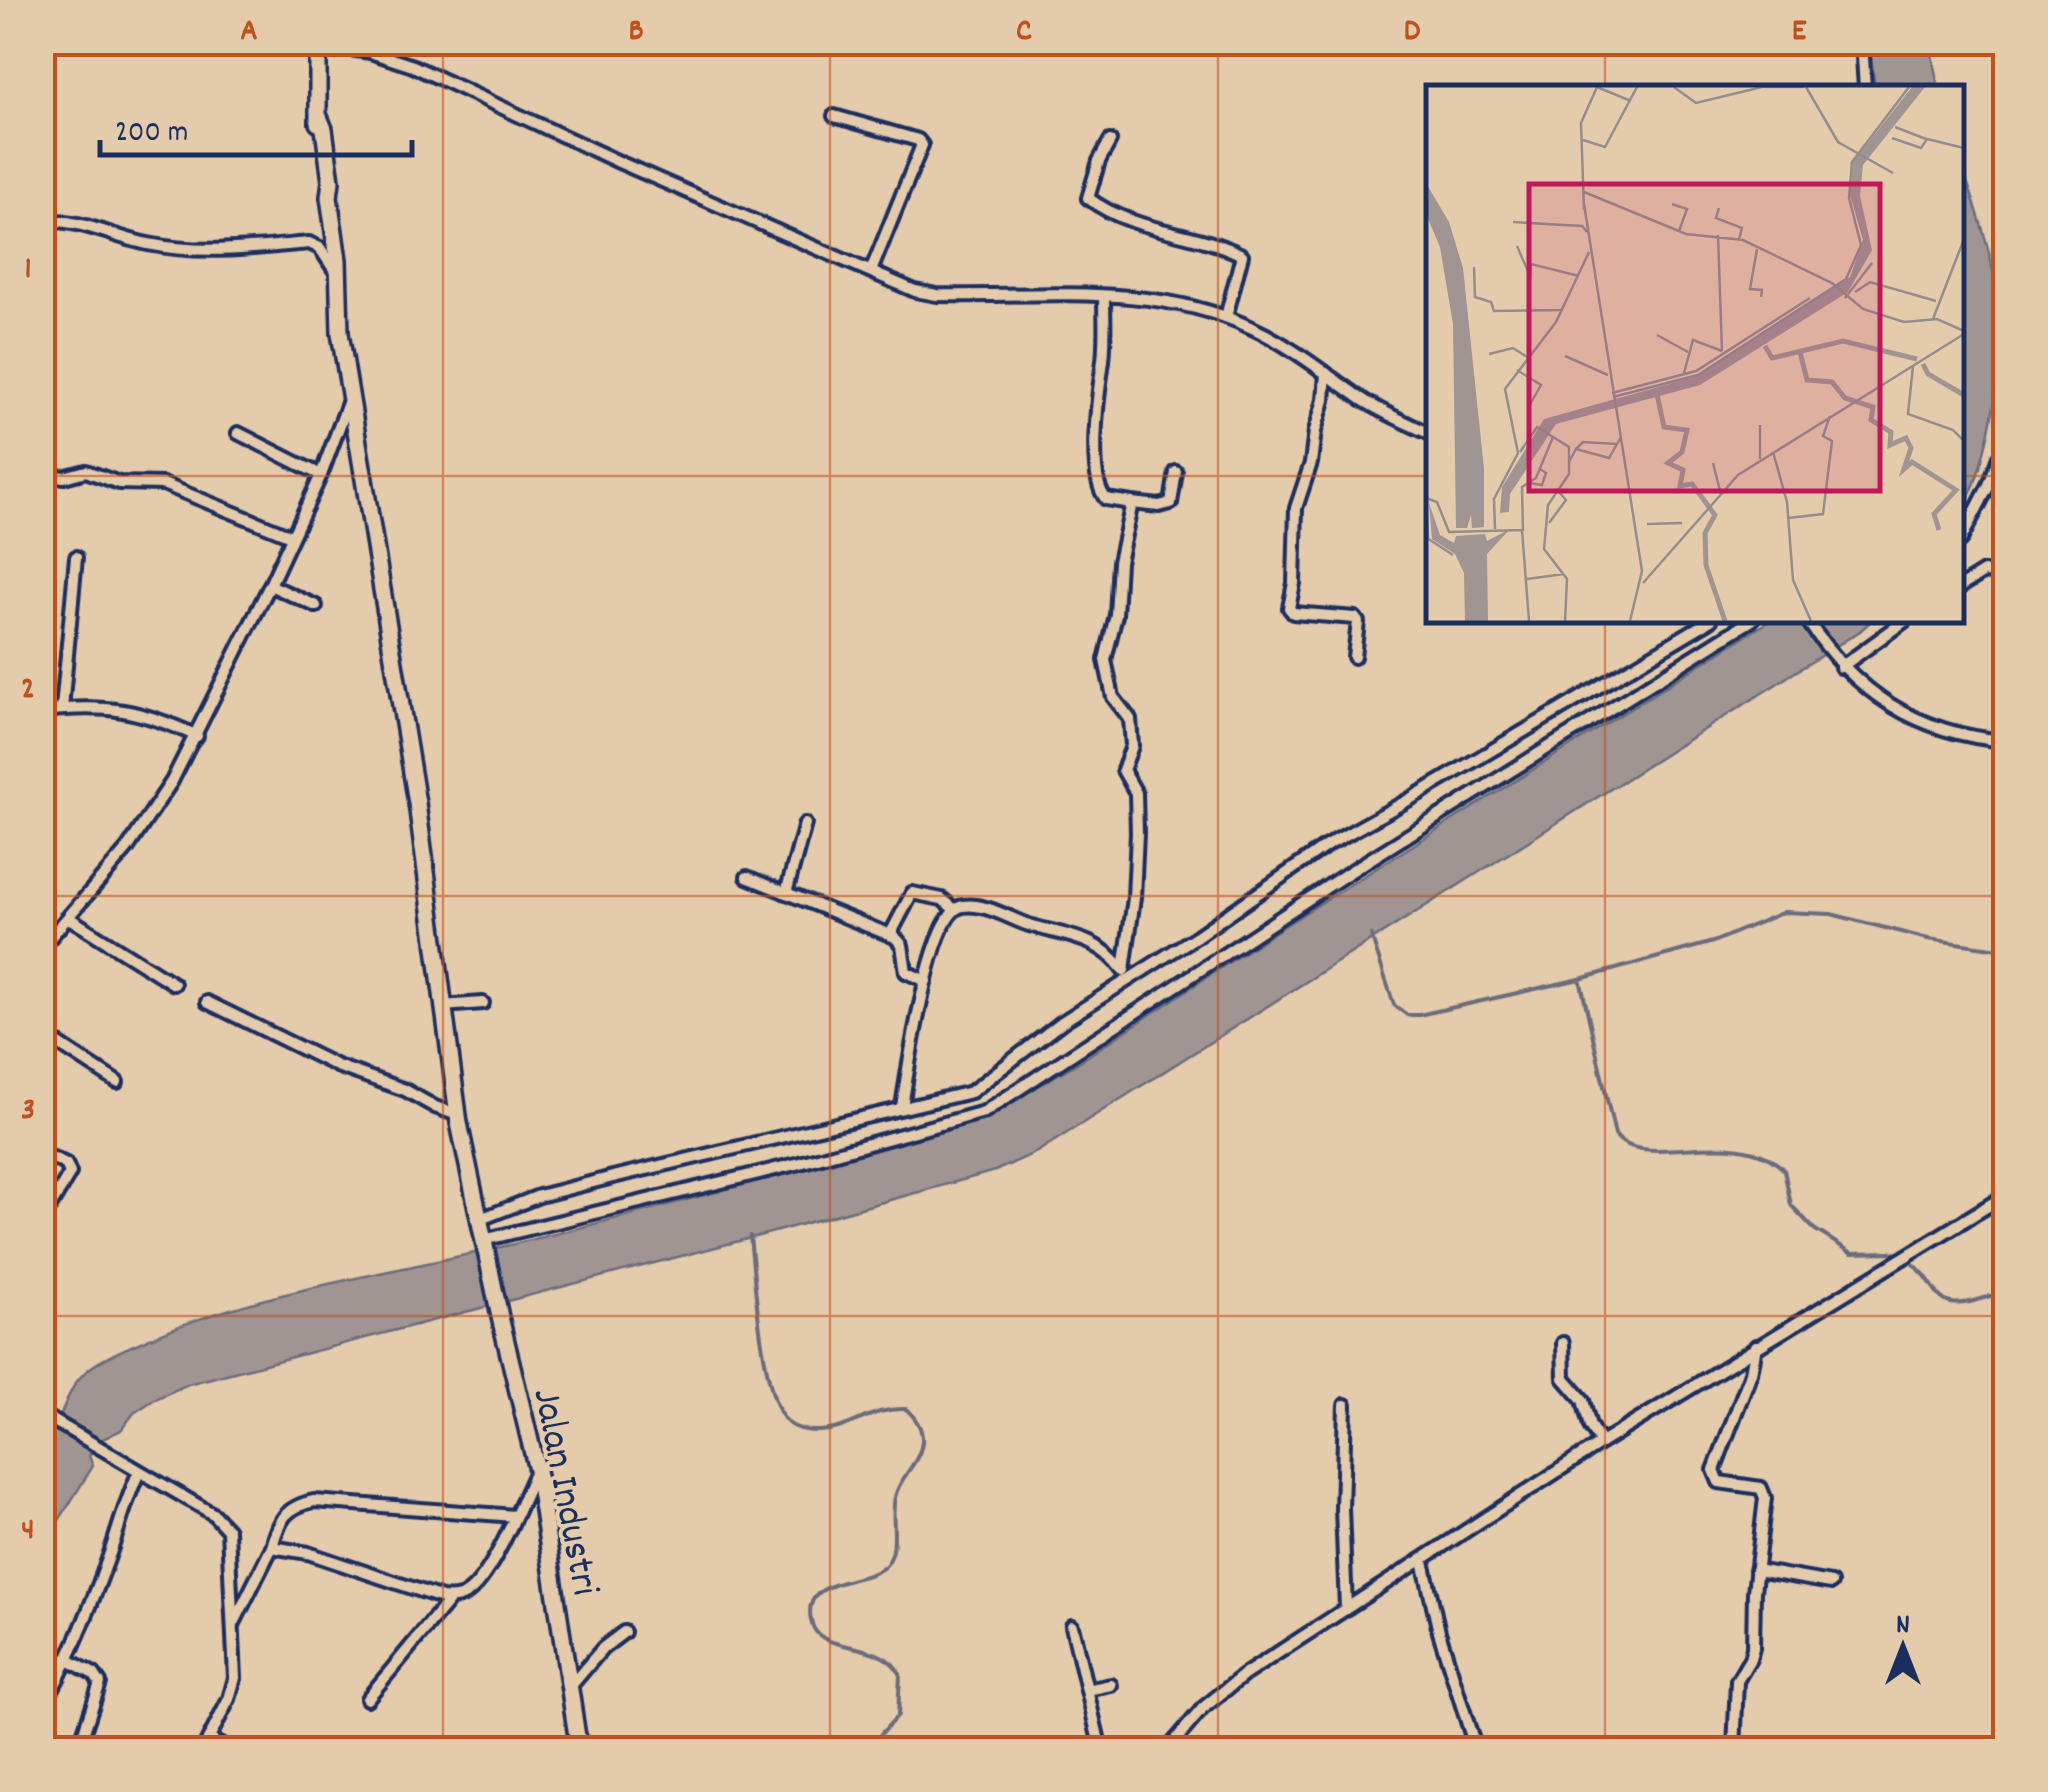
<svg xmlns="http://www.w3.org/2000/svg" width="2048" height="1792" font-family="Dekko,sans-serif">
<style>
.water{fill:#a09592;stroke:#6b6c7d;stroke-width:2.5}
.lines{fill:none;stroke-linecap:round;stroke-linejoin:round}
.stream{stroke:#6b6c7d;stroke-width:4}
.minor-casing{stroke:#1b2f5e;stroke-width:18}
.primary-casing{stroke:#1b2f5e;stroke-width:22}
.minor{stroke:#e4cbac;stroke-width:10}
.primary{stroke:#e4cbac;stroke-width:15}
.grid{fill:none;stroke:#bf511c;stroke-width:2.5;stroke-opacity:0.55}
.labels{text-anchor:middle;stroke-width:8;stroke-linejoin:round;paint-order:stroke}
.street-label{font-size:40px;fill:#1b2f5e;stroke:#e4cbac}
.inset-river{fill:none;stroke:#a09592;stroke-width:5}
.inset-road{fill:none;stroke:#948d8d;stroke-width:2.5}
.view{fill:#c2185b;fill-opacity:0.15;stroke:#c2185b;stroke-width:5}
.inset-edge{fill:none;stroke:#1b2f5e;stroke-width:5}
.neatline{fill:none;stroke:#bf511c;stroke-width:4}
.grid-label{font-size:32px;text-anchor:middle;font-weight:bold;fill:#bf511c}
</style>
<rect width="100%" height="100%" fill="#e4cbac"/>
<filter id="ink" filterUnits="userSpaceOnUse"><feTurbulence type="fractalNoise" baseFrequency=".01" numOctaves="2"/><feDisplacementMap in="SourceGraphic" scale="20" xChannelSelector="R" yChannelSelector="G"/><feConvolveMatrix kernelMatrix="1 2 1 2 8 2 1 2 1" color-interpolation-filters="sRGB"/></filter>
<g filter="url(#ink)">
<g class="water">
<polygon points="1869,43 1930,43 1938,87 1875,87"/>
<path d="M1961,165C1997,262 2012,328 1989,431C1983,458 1976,488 1961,511Z"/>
<path d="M1771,620H1872L1860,631L1037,1152L995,1171L770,1233L188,1384L155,1399L134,1413L121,1430L99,1441L89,1456L93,1466L43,1546V1435L53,1433C64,1412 68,1385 89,1369C104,1357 125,1349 143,1341C249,1293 386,1274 501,1247C655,1211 808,1166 962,1126L997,1111L1082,1060L1278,930Z"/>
</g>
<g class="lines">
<g class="stream">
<polyline points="1371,935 1394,1005 1407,1015 1419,1015 1580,979 1713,942 1784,912 1831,914 1928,939 2006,950"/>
<path d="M1580,979L1615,1135C1643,1173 1737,1121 1784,1170L1791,1205L1814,1229L1852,1253L1890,1252L1900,1255"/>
<path d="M750,1236C754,1273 762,1401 788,1423C796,1429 808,1431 817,1431C849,1432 869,1407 906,1409C915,1417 923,1429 922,1442C920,1463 899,1477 895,1497C890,1517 900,1548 887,1564C869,1586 797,1575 812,1624C821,1655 882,1638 900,1674L898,1715L880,1735L877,1750"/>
<path d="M1908,1260C1948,1288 1926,1318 1991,1296L2006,1301"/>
<polyline points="2006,1334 1998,1356 1995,1374 2006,1388"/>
<path d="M921,1750C934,1742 943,1739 955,1750"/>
</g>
<g class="minor-casing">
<g id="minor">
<polyline points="1862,42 1865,88"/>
<path d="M318,44L370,52L413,66L621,163L915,291L937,295C1040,297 1154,282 1250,327C1290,345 1323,372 1360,398C1381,412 1405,422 1428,433"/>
<polyline points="834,116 918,140 922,145 871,271"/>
<path d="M1110,141L1099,161L1088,198C1134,233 1192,230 1242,255L1226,317"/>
<path d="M42,221C78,218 113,237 148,244C202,255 255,248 309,243L320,248L337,274"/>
<path d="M1104,297C1104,320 1106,345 1102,368C1098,395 1087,479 1106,499L1132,503L1119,562L1116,615L1105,660L1113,697L1130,719L1132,746L1123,770L1136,793L1137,833L1134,898L1124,970"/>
<polyline points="1326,373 1324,400 1315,431 1311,463 1296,508 1294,583 1289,608 1293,613 1355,618 1358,622 1354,657"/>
<polyline points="238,433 321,475"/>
<polyline points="42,474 64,477 86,471 119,483 163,484 291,536"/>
<polyline points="1132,503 1159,506 1171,503 1176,472"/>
<polyline points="1960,541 1989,485 1999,457"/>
<polyline points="270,585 316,606"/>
<polyline points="1960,587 1984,572 2006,575"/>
<path d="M1807,620C1855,692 1916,734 2006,741"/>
<polyline points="1841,667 1906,620"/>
<polyline points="62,709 76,557"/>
<path d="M42,711C106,704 139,709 197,736"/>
<polyline points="747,877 895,937 902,945 906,972 926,981"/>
<polyline points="786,893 805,824"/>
<polyline points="69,918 174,984"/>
<polyline points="890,935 912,893 942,899 954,909"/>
<polyline points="42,947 127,849 172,781 270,585 321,475 348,403"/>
<polyline points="207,1002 337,1066 405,1090 435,1107 458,1115"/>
<polyline points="442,1006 483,1003"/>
<polyline points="42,1033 117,1082"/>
<path d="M902,1106C908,1073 929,911 963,906C984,902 1010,919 1029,925C1065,936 1100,937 1123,970"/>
<polyline points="42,1153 66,1164 70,1173 42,1220"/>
<polyline points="478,1220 539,1196 613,1177 971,1092 1062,1022 1197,936 1326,846 1410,799 1711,620"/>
<polyline points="483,1240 796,1164 984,1112 1348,873 1752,620"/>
<polyline points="1563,1343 1564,1378 1583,1400 1590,1426 1601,1443"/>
<polyline points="1345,1405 1342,1509 1346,1608"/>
<polyline points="42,1427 49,1418 213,1514 228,1530 235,1678 229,1699 203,1750"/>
<path d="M272,1547C279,1520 285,1507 314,1501L515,1516"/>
<polyline points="1423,1561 1439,1632 1476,1750"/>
<polyline points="1756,1570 1831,1583"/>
<path d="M234,1623L272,1547L308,1553L442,1598C451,1599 459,1599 466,1594C491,1579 522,1501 535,1473"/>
<polyline points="1072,1626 1101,1750"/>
<polyline points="66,1659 94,1674 100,1683 78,1750"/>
<polyline points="569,1688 603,1648 624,1632"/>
<polyline points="1087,1690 1111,1685"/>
<polyline points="367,1699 450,1599"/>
<path d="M42,1708C69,1662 90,1609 108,1559C119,1529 125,1501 139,1472"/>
<polyline points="209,1739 230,1750"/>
<polyline points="1167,1750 1203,1708 1244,1675 1601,1443 2006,1195"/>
<polyline points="1734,1750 1737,1681 1750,1659 1753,1648 1754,1592 1765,1498 1761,1488 1719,1482 1714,1470 1751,1373 1756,1346"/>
</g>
</g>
<g class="primary-casing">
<g id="primary">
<polyline points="318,42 318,123"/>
<polyline points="319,117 324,129 331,181 329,197 338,260 340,333 417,803 459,1123 500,1317 537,1470 579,1750"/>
</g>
</g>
<use href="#minor" class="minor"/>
<use href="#primary" class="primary"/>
</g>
</g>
<path class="grid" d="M443,42V1750M830,42V1750M1218,42V1750M1605,42V88M42,476H1428M1960,476H2006M1605,620V1750M42,896H2006M42,1316H2006"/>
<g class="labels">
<g class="street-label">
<text transform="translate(569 1491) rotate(79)" y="14">Jalan Industri</text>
</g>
</g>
<g transform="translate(1426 85)">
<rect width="538" height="538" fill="#e4cbac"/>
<path d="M486,2H499L437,80L434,111L446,165L422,207L274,300L130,339L84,409L83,427L74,428L76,402L118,334L268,292L424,192L437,155L424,110L427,77ZM0,98L23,137L37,183L58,384V442L46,443L45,430L41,443H30L27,239L14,162L0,129ZM3,418L14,450L28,458L30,451L59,449L61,456L84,444L61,469L62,536H39L38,488L29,469L6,454Z" fill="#a09592"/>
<path class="inset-river" d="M339,261L346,273L417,256L491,274M374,267L381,295L406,297L419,313L447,322L445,335L465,347L464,360L480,353L485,363L478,384L486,377L530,405L508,429L513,445M497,279L502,289L538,310M231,309L238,342L261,345L256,367L242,378L257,385L254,401L266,399L289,430L279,448L280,480L299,536"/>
<path class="inset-road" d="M171,2L205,16M248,2L270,18L336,2H378M380,2L412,57L467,88M469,42L500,54M466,53L495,63L501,54L538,63M157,55L179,62L211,2M158,107L260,149L317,155L406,198L437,224L478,237L511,234L538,246M158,119L216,486L204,536M246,119L261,124L253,146M293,123L290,133L316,143L313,154M158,125L155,38L171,2M87,137L156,141L161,147M292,150L296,266M91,161L104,191M331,164L324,204L336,205L335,212M48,182L49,212L65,217L68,226L137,225M429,207L444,197L510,216M419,213L446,178M102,222L105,179L153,191M507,234L538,154M231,250L262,267M63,269L87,263L101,272M139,271L182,290M487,281L482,329L527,345L538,356M91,285L115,300L103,321M258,288L267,255L296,266M186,308L270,286L384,213M187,312L272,290L420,194L435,160L423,113L426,77L483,2M334,340V374M150,364L157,357L191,359M94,367L111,342L143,362V389L122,420L118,464L141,494L139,536M347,367L361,417L367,495L385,536M143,377L150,364L183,373L195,352M287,378L295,410M104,398L116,400L120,388L114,384M0,413L11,417L23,447L96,445L103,536M0,413L2,454M362,433L397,429L406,356L397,351L404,331M123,438L140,415L133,407M221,439L256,438M69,444L68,414L92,368L79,304L130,237L163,167M97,446L96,402L110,393L127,352M1,453L27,470M101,494L138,489M217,498L312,390L538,249"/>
<path class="view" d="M103,99H454V406H103Z"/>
<rect width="538" height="538" class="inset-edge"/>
</g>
<rect width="2048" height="1792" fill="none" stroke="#e4cbac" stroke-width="110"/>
<g transform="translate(1903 1647)" stroke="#e4cbac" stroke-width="8" paint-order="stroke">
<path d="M0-8L18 38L0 25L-18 38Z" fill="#1b2f5e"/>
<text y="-15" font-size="28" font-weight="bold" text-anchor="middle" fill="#1b2f5e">N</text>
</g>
<path d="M100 140v15h312v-15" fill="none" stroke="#1b2f5e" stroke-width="5"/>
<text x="115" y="140" font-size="30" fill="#1b2f5e" stroke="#e4cbac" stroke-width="8" paint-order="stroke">200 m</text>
<rect x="55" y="55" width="1938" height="1682" class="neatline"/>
<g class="grid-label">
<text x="249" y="39">A</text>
<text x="636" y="39">B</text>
<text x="1024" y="39">C</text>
<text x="1412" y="39">D</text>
<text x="1799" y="39">E</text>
<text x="28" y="277">1</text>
<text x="28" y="697">2</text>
<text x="28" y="1118">3</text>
<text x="28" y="1538">4</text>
</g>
</svg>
